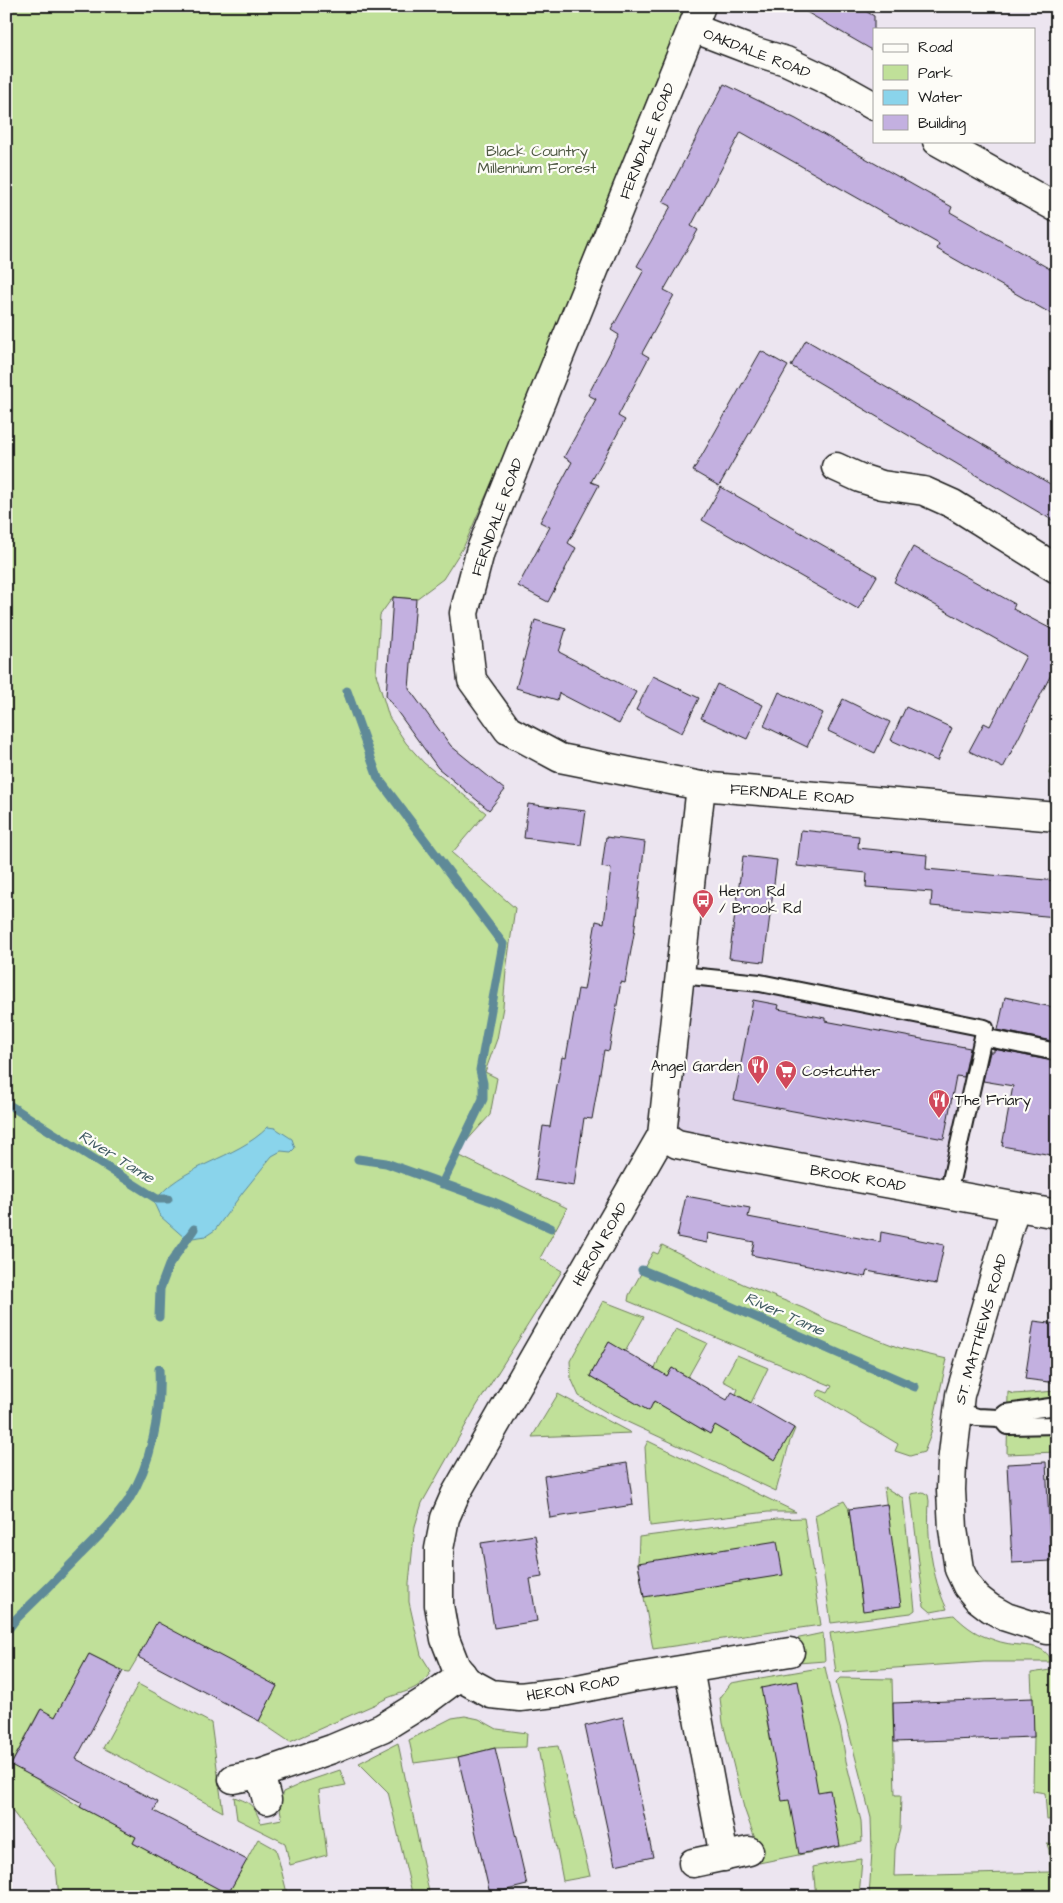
<svg xmlns="http://www.w3.org/2000/svg" width="1063" height="1903" font-family="'Architects Daughter',sans-serif">
<style>
.built{fill:#e0d5eb}
.green{fill:#c0e099;stroke:#6e7e5a}
.water{fill:#8ad4eb;stroke:#5e8a98}
.lines{fill:none;stroke-linecap:round;stroke-linejoin:round}
.stream{stroke:#5e8a98;stroke-width:9}
.building{fill:#c3b0e0;stroke:#1c1c1c}
.service-casing{stroke:#1c1c1c;stroke-width:20}
.minor-casing{stroke:#1c1c1c;stroke-width:31}
.service{stroke:#fdfcf7;stroke-width:16}
.minor{stroke:#fdfcf7;stroke-width:28}
.labels{text-anchor:middle;stroke-width:4.5;stroke-linejoin:round;paint-order:stroke}
.street-label{font-size:15px;fill:#1c1c1c;stroke:#fdfcf7}
.park-label{font-size:15px;fill:#4d5742;stroke:#fdfcf7}
.poi-label{font-size:15px;fill:#1c1c1c;stroke:#fdfcf7;text-anchor:start}
.water-label{font-size:16px;font-style:italic;fill:#425c64;stroke:#fdfcf7}
</style>
<rect width="100%" height="100%" fill="#ece5f0"/>
<filter id="ink" filterUnits="userSpaceOnUse"><feTurbulence type="fractalNoise" baseFrequency=".02" numOctaves="2"/><feDisplacementMap in="SourceGraphic" scale="10" xChannelSelector="R" yChannelSelector="G"/><feConvolveMatrix kernelMatrix="1 2 1 2 8 2 1 2 1" color-interpolation-filters="sRGB"/></filter>
<g filter="url(#ink)">
<polygon class="built" points="680,975 985,1028 948,1194 674,1142"/>
<g class="green">
<path d="M6,6H685L508,445L464,546L443,579L416,599L393,597L380,615L376,674L389,717L406,743L424,763L486,813L452,853L515,908L506,971L503,1007L497,1039L485,1072L497,1078L490,1115L464,1144L458,1155L567,1208L540,1258L562,1271L476,1407L422,1503L415,1526L409,1583V1602L421,1655L431,1671C418,1695 398,1690 378,1703L290,1742L259,1721L277,1686L138,1657L129,1672L123,1671L89,1654L55,1717L40,1710L11,1764L42,1782L80,1807L136,1837L133,1843L228,1894L258,1839L276,1849L288,1897H59L56,1868L6,1803Z"/>
<polygon points="1057,749 1057,775 1049,774 1053,756"/>
<polygon points="662,1245 743,1284 803,1308 827,1320 900,1348 947,1359 930,1437 924,1452 910,1456 895,1451 898,1444 816,1395 820,1390 828,1393 832,1386 628,1301 629,1295 653,1252 658,1254"/>
<polygon points="603,1301 644,1317 625,1352 609,1342 590,1376 649,1411 654,1401 710,1434 715,1425 774,1460 794,1428 795,1429 790,1441 776,1491 608,1413 579,1396 571,1378 570,1361"/>
<polygon points="676,1329 707,1343 688,1377 672,1368 667,1376 655,1369 661,1353"/>
<polygon points="737,1355 768,1368 751,1403 736,1394 738,1389 723,1381"/>
<polygon points="1057,1391 1057,1452 1007,1454 1008,1392 1014,1394"/>
<polygon points="558,1394 631,1433 532,1437"/>
<polygon points="648,1441 796,1512 768,1512 650,1526 645,1447"/>
<polygon points="884,1487 903,1498 915,1610 911,1613 831,1623 815,1515 844,1501 849,1509 863,1610 900,1606"/>
<path d="M923,1492L928,1495L929,1501C927,1537 931,1576 947,1609L931,1612L924,1606L911,1494Z"/>
<polygon points="804,1518 821,1625 653,1649 638,1563 639,1537 777,1519"/>
<path d="M954,1615C963,1624 974,1633 986,1637C992,1639 999,1642 1005,1643C1022,1647 1045,1642 1052,1662H984L836,1672L830,1633Z"/>
<polygon points="823,1633 825,1661 798,1663 795,1639"/>
<polygon points="825,1667 832,1700 841,1731 846,1761 861,1821 862,1842 759,1863 754,1836 744,1808 723,1723 720,1698 731,1683"/>
<polygon points="1050,1670 1056,1672 1057,1819 1047,1820 1045,1793 1033,1791 1034,1737 1031,1673"/>
<polygon points="840,1678 892,1679 895,1795 901,1795 900,1829 895,1850 894,1876 1050,1872 1049,1850 1047,1844 1057,1845 1057,1897 869,1897 872,1851 871,1818 836,1682"/>
<polygon points="138,1684 211,1723 223,1812 103,1748"/>
<polygon points="465,1716 479,1719 497,1729 527,1733 526,1747 495,1748 458,1757 414,1763 409,1740 452,1718"/>
<polygon points="398,1743 430,1897 413,1897 388,1792 359,1763"/>
<polygon points="558,1746 590,1876 563,1881 538,1748"/>
<path d="M340,1770L346,1785L319,1790L327,1855L290,1865L285,1843L237,1819L234,1797C252,1803 254,1806 261,1823L282,1819L279,1804L283,1792L305,1782Z"/>
<polygon points="862,1859 859,1897 816,1897 813,1867 837,1862"/>
</g>
<path class="water" d="M268,1127L275,1128L292,1139L295,1148L291,1152L281,1151L272,1156L243,1192L215,1230L206,1236L186,1239L160,1216L154,1203C178,1165 236,1160 268,1127Z"/>
<g class="lines">
<g class="stream">
<polyline points="347,691 378,778 503,944 480,1070 483,1083 483,1099 442,1184"/>
<polyline points="6,1103 157,1199 168,1199"/>
<polyline points="358,1159 386,1163 494,1202 551,1228"/>
<polyline points="642,1270 719,1301 915,1387"/>
<polyline points="159,1317 160,1289 169,1265 194,1229"/>
<path d="M6,1632L15,1620C37,1599 59,1577 80,1555C97,1538 114,1521 128,1501C152,1463 161,1413 159,1369"/>
</g>
</g>
<g class="building">
<polygon points="796,6 857,6 874,16 874,51"/>
<polygon points="724,84 796,119 952,207 950,212 1057,273 1057,317 937,249 939,244 741,132 691,226 698,230 664,290 674,295 642,353 649,357 618,416 625,420 591,482 599,485 568,543 576,548 548,602 518,586 550,527 540,522 572,462 564,457 596,399 588,395 619,335 611,330 644,270 637,266 671,206 663,202"/>
<polygon points="806,340 1057,488 1057,523 791,366"/>
<polygon points="761,351 788,366 719,486 693,471"/>
<polygon points="721,487 877,576 858,609 702,520"/>
<polygon points="913,547 1015,604 1013,609 1057,632 1057,663 1003,768 969,751 984,723 990,726 1026,656 894,582"/>
<polygon points="393,597 416,599 409,689 451,746 505,790 489,810 438,768 386,696"/>
<polygon points="535,620 566,629 559,652 636,692 619,724 559,693 557,700 516,688"/>
<polygon points="653,676 699,698 682,733 636,710"/>
<polygon points="717,684 763,705 747,739 701,718"/>
<polygon points="779,692 823,713 807,747 764,726"/>
<polygon points="843,699 890,722 875,753 828,731"/>
<polygon points="906,707 952,728 937,761 891,740"/>
<polygon points="528,804 586,811 581,845 524,838"/>
<polygon points="801,830 859,836 858,848 927,855 926,869 1057,881 1057,917 931,906 932,892 866,887 867,873 797,866"/>
<polygon points="606,837 645,842 634,934 625,983 621,982 609,1051 604,1050 592,1119 584,1118 574,1186 535,1180 543,1126 550,1127 562,1057 566,1058 578,989 584,990 596,921 604,923 611,869 602,867"/>
<polygon points="743,856 777,860 764,962 729,958"/>
<polygon points="1005,997 1057,1008 1057,1042 998,1030"/>
<polygon points="753,1000 779,1005 778,1009 825,1018 825,1021 970,1048 964,1077 956,1076 944,1139 734,1100"/>
<polygon points="994,1049 1057,1062 1057,1156 1002,1146 1013,1086 983,1081 990,1052 994,1052"/>
<polygon points="686,1196 750,1208 748,1217 880,1242 881,1232 944,1245 936,1284 867,1271 865,1277 751,1255 754,1242 708,1233 707,1243 677,1237"/>
<polygon points="1034,1321 1057,1324 1057,1383 1025,1379"/>
<polygon points="609,1342 667,1376 672,1368 727,1400 732,1392 794,1428 775,1460 715,1425 710,1434 654,1401 649,1411 590,1376"/>
<polygon points="1046,1462 1051,1561 1012,1563 1007,1464"/>
<polygon points="627,1463 633,1505 550,1518 544,1476"/>
<polygon points="887,1504 901,1606 863,1611 849,1509"/>
<polygon points="535,1535 542,1577 530,1579 537,1621 494,1628 481,1543"/>
<polygon points="777,1541 783,1575 644,1597 638,1563"/>
<polygon points="157,1622 277,1686 259,1721 138,1657"/>
<polygon points="89,1654 123,1671 76,1759 158,1802 154,1811 247,1860 228,1894 133,1843 136,1837 80,1807 82,1803 11,1765 41,1709 55,1717"/>
<polygon points="798,1681 818,1792 830,1790 840,1846 799,1854 789,1800 782,1801 761,1688"/>
<polygon points="1033,1698 1034,1737 894,1742 893,1703"/>
<polygon points="623,1717 653,1857 615,1865 585,1726"/>
<polygon points="495,1748 527,1885 490,1894 458,1757"/>
</g>
<g class="lines">
<g class="service-casing">
<g id="service">
<polyline points="680,975 760,983 985,1028 948,1194"/>
<polyline points="983,1037 1057,1052"/>
<polyline points="1057,1406 1006,1413 1000,1418 1007,1426 1057,1425"/>
<polyline points="958,1411 977,1417 1000,1418"/>
</g>
</g>
<g class="minor-casing">
<g id="minor">
<polyline points="701,6 480,552 464,613 472,680 508,730 560,758 701,786 1057,817"/>
<polyline points="693,28 753,51 786,61 831,82 874,106"/>
<polyline points="937,141 1057,208"/>
<polyline points="836,467 860,478 882,485 924,491 953,504 1057,569"/>
<polyline points="701,786 662,1135 455,1495 445,1518 439,1549 439,1605 445,1639 456,1667 467,1681 491,1694 520,1697 563,1692 632,1678 790,1652"/>
<polyline points="662,1135 677,1144 726,1154 1057,1214"/>
<polyline points="1015,1207 960,1395 952,1463 951,1490 953,1529 959,1569 967,1586 977,1598 990,1608 1006,1617 1047,1630 1057,1629"/>
<polyline points="689,1669 724,1857"/>
<polyline points="260,1774 267,1800"/>
<polyline points="233,1779 260,1774 332,1749 382,1728 427,1700 462,1674"/>
<polyline points="693,1863 749,1851"/>
</g>
</g>
<use href="#service" class="service"/>
<use href="#minor" class="minor"/>
</g>
</g>
<defs>
<g id="bus-pin" transform="scale(1.125)"><path d="M0 17L-7.5 6A9.5 9.5 0 1 1 7.5 6Z" fill="#d1495b" stroke="#fdfcf7"/><path d="M-5-6H5V4H4V6H2V4H-2V6H-4V4H-5ZM-3.5-4V0h7V-4ZM-3.5 1.2v1.5H-2V1.2ZM2 1.2v1.5H3.5V1.2Z" fill="#fff"/></g>
<g id="restaurant-pin" transform="scale(1.125)"><path d="M0 17L-7.5 6A9.5 9.5 0 1 1 7.5 6Z" fill="#d1495b" stroke="#fdfcf7"/><path d="M-5-6h1v4h1v-4h1v4h1v-4h1v5L-1.5 .5V6h-2V.5L-5-1ZM5-6V6H3V1.5H1.5Q1.5-4 5-6Z" fill="#fff"/></g>
<g id="supermarket-pin" transform="scale(1.125)"><path d="M0 17L-7.5 6A9.5 9.5 0 1 1 7.5 6Z" fill="#d1495b" stroke="#fdfcf7"/><path d="M-6-5.5h2.5l.6 2H6L4.5 2H-2.5L-4.4-4H-6ZM-1.5 3.2a1.3 1.3 0 1 0 .1 0ZM3 3.2a1.3 1.3 0 1 0 .1 0Z" fill="#fff"/></g>
</defs>
<g fill-rule="evenodd">
<use href="#bus-pin" x="703" y="900"/>
<use href="#restaurant-pin" x="758" y="1066"/>
<use href="#supermarket-pin" x="786" y="1071"/>
<use href="#restaurant-pin" x="939" y="1100"/>
</g>
<g class="labels">
<g class="street-label">
<text transform="translate(757 53) rotate(21)" y="5">OAKDALE ROAD</text>
<text transform="translate(647 141) rotate(-68)" y="5">FERNDALE ROAD</text>
<text transform="translate(497 517) rotate(-70)" y="5">FERNDALE ROAD</text>
<text transform="translate(792 794) rotate(5)" y="5">FERNDALE ROAD</text>
<text transform="translate(858 1178) rotate(10)" y="5">BROOK ROAD</text>
<text transform="translate(600 1244) rotate(-60)" y="5">HERON ROAD</text>
<text transform="translate(981 1329) rotate(-74)" y="5">ST. MATTHEWS ROAD</text>
<text transform="translate(573 1688) rotate(-10)" y="5">HERON ROAD</text>
</g>
<g class="park-label">
<text x="537" y="156">Black Country<tspan x="537" dy="17">Millennium Forest</tspan></text>
</g>
<g class="poi-label">
<text x="719" y="896">Heron Rd<tspan x="719" dy="17">/ Brook Rd</tspan></text>
<text x="742" y="1071" text-anchor="end">Angel Garden</text>
<text x="802" y="1076">Costcutter</text>
<text x="955" y="1105">The Friary</text>
</g>
<g class="water-label">
<text transform="translate(117 1156) rotate(32)" y="6">River Tame</text>
<text transform="translate(785 1313) rotate(24)" y="6">River Tame</text>
</g>
</g>
<rect width="1063" height="1903" fill="none" stroke="#fdfcf7" stroke-width="25"/>
<rect x="12" y="12" width="1038" height="1878" fill="none" stroke="#1c1c1c" stroke-width="2" filter="url(#ink)"/>
<rect x="873" y="28" width="162" height="115" fill="#fdfcf7" stroke="#a3a29f"/>
<rect x="883" y="44" width="25" height="8" fill="#fdfcf7" stroke="#a3a29f"/>
<text x="918" y="52" font-size="15" fill="#1c1c1c">Road</text>
<rect x="883" y="65" width="25" height="15" fill="#c0e099" stroke="#a3a29f"/>
<text x="918" y="78" font-size="15" fill="#1c1c1c">Park</text>
<rect x="883" y="90" width="25" height="15" fill="#8ad4eb" stroke="#a3a29f"/>
<text x="918" y="102" font-size="15" fill="#1c1c1c">Water</text>
<rect x="883" y="115" width="25" height="15" fill="#c3b0e0" stroke="#a3a29f"/>
<text x="918" y="128" font-size="15" fill="#1c1c1c">Building</text>
</svg>
